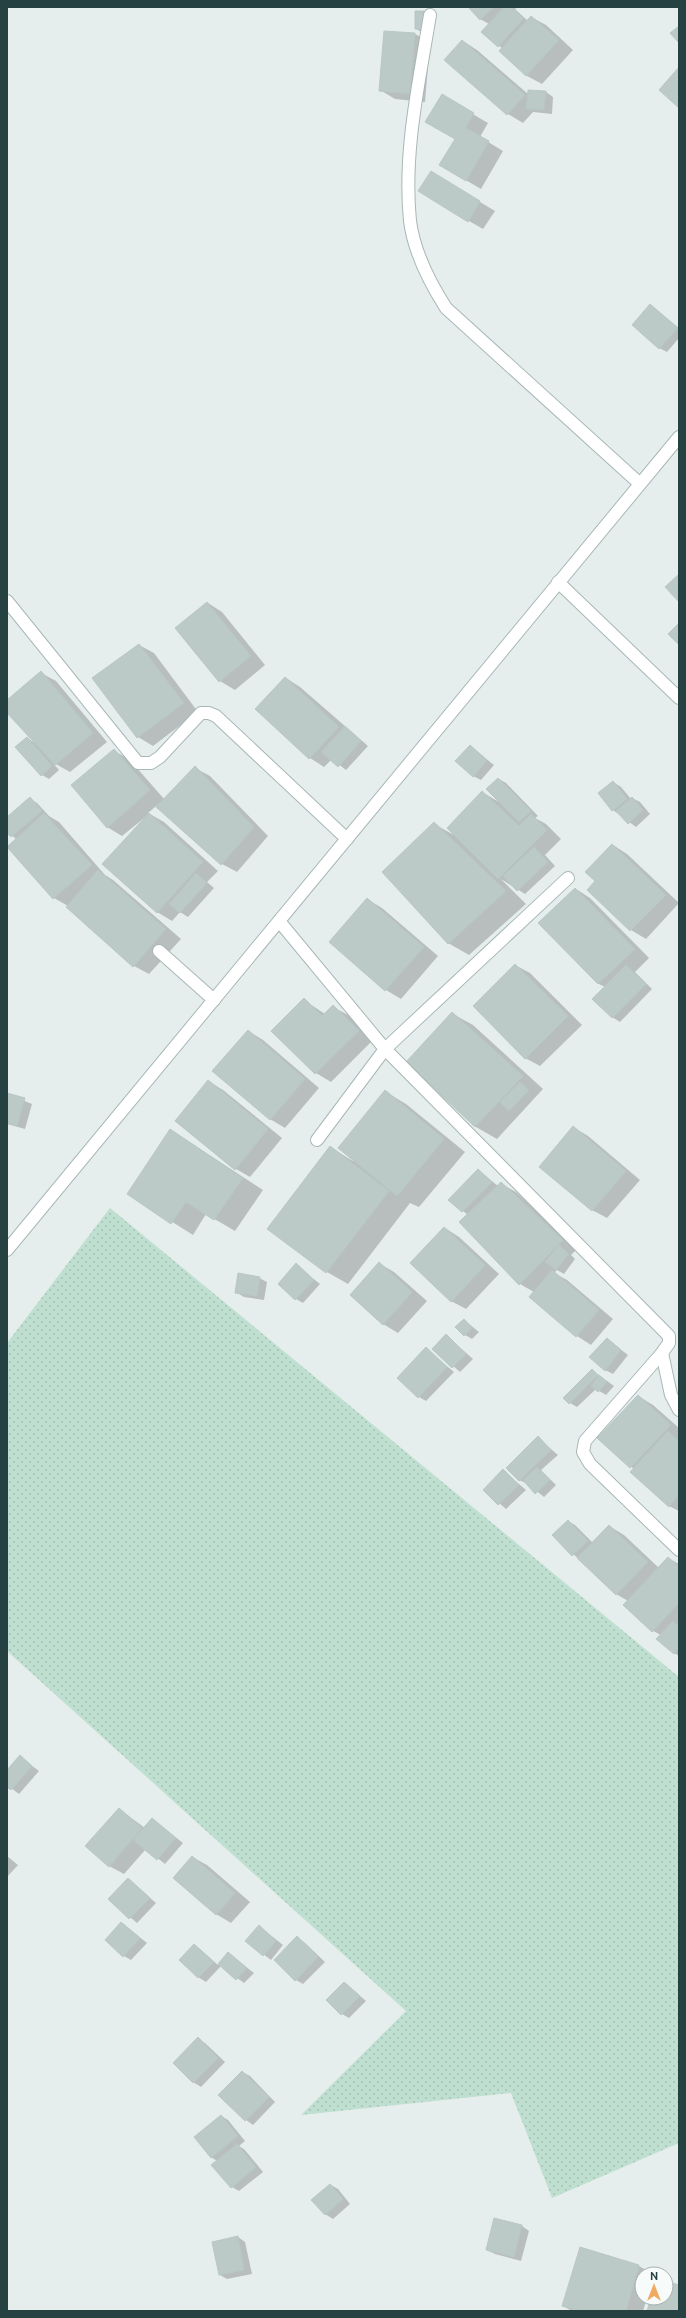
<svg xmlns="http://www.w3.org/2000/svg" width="686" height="2318" font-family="Ubuntu,sans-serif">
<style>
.grass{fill:url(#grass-dots)}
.shadow{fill:#0003}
.building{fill:#bbc9c7;stroke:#b8c8c6}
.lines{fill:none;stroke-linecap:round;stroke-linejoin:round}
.service-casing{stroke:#a8b7b6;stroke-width:14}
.minor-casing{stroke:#a8b7b6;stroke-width:14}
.tertiary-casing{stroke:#a8b7b6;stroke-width:14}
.service{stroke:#fff;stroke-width:12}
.minor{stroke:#fff;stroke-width:12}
.tertiary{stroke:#fff;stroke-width:12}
</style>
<defs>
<pattern id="grass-dots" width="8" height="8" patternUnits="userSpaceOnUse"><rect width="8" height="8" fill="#bfdfd0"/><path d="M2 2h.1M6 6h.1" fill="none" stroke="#a4c1b4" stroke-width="1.8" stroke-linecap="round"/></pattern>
</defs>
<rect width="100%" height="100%" fill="#e6eeed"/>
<polygon class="grass" points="110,1208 679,1677 679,2143 552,2198 511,2093 301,2115 406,2011 7,1651 7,1343"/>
<g class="shadow">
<polygon points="470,7 518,7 515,9 528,21 531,17 546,25 573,50 542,84 527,76 500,51 503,49 482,32 489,24 480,19"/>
<polygon points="423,12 431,17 423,33 416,29"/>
<polygon points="385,32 415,34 430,42 425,102 395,99 380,90"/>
<polygon points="463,41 477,50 528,94 546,92 553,97 552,114 533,112 523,123 508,114 445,60"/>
<polygon points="442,96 488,123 480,137 503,151 481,189 440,165 456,139"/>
<polygon points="445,181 495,211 483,229 469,221"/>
<polygon points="650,305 679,328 679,338 667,352 659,348"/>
<polygon points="208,603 222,612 265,665 235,690 220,681"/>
<polygon points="139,645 154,653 198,712 153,746 138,737"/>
<polygon points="41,673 56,681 107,742 70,772 52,762 59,770 49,779 42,775 27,738 35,743 7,712 7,702"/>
<polygon points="286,678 300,687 368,746 346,770 332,759 324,767 310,758 257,709"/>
<polygon points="470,746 494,765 481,780 473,776"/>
<polygon points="114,751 129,759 165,800 195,768 210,776 268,836 237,872 222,864 158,807 162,801 148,813 164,822 218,871 207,882 214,888 188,917 180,912 172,921 157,912 148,815 122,836 107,827"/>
<polygon points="499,779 506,783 538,816 535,818 546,824 561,839 545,855 555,866 525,894 501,879 526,904 469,955 448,943 434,824 456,836 482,792 499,802"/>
<polygon points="613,782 621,787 631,799 632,798 640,802 650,814 636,827 613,810"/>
<polygon points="30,799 37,803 49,816 59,822 105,875 113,880 181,939 149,974 134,966 68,906 54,898 8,846 16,839 7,831 7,818"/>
<polygon points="613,845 627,854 679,903 646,939 631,930 588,890 596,881"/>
<polygon points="576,889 590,898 649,958 635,972 652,989 620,1022 612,1017 605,987 599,984 540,923"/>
<polygon points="367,899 382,908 438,956 401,999 386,990 330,942"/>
<polygon points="515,965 530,973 582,1025 540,1066 525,1058"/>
<polygon points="304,1000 325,1014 333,1007 348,1015 373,1040 331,1082 316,1073 273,1031"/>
<polygon points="453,1014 473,1025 543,1089 497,1139 476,1127 408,1062"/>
<polygon points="248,1031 263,1040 319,1088 285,1128 270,1119"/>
<polygon points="208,1081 223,1090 282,1138 250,1177 236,1169"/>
<polygon points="386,1092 406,1104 465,1152 419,1207 410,1203 348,1284 327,1272 268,1228 330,1147 353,1161"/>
<polygon points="7,1094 32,1104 25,1129 7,1124"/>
<polygon points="573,1127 588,1136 640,1180 607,1218 592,1210"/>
<polygon points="171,1130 263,1190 235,1231 206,1214 193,1235 128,1194"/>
<polygon points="478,1170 498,1186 501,1184 516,1192 577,1249 571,1255 575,1259 564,1274 557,1270 554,1273 567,1280 613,1319 591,1345 577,1336 534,1292 520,1284 468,1215 449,1200"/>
<polygon points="445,1228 459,1237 499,1274 466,1309 451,1301"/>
<polygon points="380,1264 394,1272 427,1301 398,1333 383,1324"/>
<polygon points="296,1265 320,1284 303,1303 296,1299"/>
<polygon points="259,1278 267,1282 264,1300 244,1297 236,1292"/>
<polygon points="464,1320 479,1332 472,1339 465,1335"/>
<polygon points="446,1335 473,1359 460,1372 433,1348"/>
<polygon points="607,1339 628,1355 613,1374 605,1370"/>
<polygon points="426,1349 454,1372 426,1401 419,1397"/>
<polygon points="592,1370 614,1386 606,1395 596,1389 577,1407 570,1403"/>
<polygon points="638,1396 653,1405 679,1428 679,1511 669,1506 634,1469 599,1438"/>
<polygon points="538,1438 558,1455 541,1470 556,1485 544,1497 528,1484 519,1480"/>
<polygon points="504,1471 526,1490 506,1509 484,1490"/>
<polygon points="568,1521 575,1525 593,1543 609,1526 624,1535 659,1568 668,1558 679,1564 679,1656 674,1653 661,1635 653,1631 628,1601 616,1594 553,1535"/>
<polygon points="20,1757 39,1771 19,1794 7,1785 7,1771"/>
<polygon points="119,1809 145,1828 152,1819 183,1843 165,1864 146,1849 124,1874 109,1866"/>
<polygon points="7,1856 18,1865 7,1877"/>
<polygon points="192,1857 207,1865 250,1902 231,1923 216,1914"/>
<polygon points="128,1879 156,1903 137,1923 109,1899"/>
<polygon points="122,1923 147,1943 131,1960 124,1956"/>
<polygon points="259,1926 283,1945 271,1960 246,1941"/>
<polygon points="297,1937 304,1942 325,1962 303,1984 296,1980"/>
<polygon points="195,1945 218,1965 228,1953 254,1973 244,1983 221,1966 206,1982 198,1977"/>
<polygon points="345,1983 366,2001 349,2018 342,2014"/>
<polygon points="198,2039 205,2043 225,2062 201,2087 193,2082"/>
<polygon points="242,2072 250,2076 275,2102 253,2125 246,2120 220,2095"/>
<polygon points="221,2116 228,2120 245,2141 239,2146 244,2149 263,2172 239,2191 232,2187 217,2161 211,2157"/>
<polygon points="331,2185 338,2189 350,2204 333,2219 325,2214"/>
<polygon points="522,2226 529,2231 521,2261 495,2254 487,2250"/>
<polygon points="238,2237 245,2242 252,2274 227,2279 220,2275"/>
<polygon points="581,2248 639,2266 653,2274 642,2274 642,2298 647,2298 643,2311 572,2311 563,2306"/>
</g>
<g class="building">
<polygon points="468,7 494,7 480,20"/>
<polygon points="504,7 511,7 524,18 498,47 481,32"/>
<polygon points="415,11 424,11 423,29 415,29"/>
<polygon points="531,16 559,40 526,76 499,51"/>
<polygon points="679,26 679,43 670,33"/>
<polygon points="384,31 415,33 410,94 379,91"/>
<polygon points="462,40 525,95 507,115 444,60"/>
<polygon points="679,67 679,108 659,90"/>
<polygon points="528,90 546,91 544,110 526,109"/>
<polygon points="442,94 474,113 466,128 489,141 466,181 439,165 455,139 425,122"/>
<polygon points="431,171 480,201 468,222 418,191"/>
<polygon points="650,304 678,328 659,349 632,325"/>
<polygon points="679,574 679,602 665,587"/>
<polygon points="207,602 251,656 219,682 175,628"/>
<polygon points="679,623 679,645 668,634"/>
<polygon points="139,644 184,703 137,738 92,678"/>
<polygon points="41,671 93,733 55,765 7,713 7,700"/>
<polygon points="285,677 339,727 309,759 255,709"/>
<polygon points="345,726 361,741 338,767 321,752"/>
<polygon points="27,737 52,766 41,776 15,747"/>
<polygon points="470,745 487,760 473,777 455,761"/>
<polygon points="114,749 150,790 107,828 71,785"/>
<polygon points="195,766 254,827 221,865 156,807"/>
<polygon points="498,778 531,811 519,822 486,789"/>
<polygon points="613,781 627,799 612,811 598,793"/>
<polygon points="482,791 519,826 531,814 547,830 498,879 447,828"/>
<polygon points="30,797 42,811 11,837 7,833 7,817"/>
<polygon points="632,797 643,810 628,824 616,811"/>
<polygon points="44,813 92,865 53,899 7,847"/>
<polygon points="149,813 203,862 157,913 102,864"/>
<polygon points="434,822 506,891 448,944 382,872"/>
<polygon points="612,844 666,895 630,931 587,890 595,881 585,872"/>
<polygon points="534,847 548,862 517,891 503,876"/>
<polygon points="98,870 166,929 133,967 66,907"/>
<polygon points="196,873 207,883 180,913 169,904"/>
<polygon points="575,888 635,949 598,984 538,923"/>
<polygon points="367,898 424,947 385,991 329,942"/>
<polygon points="515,964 568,1016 525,1059 473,1006"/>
<polygon points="626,965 646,984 612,1018 592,999"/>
<polygon points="304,998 322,1016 333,1005 359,1031 315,1074 271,1031"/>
<polygon points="452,1012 523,1076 475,1127 406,1062"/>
<polygon points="248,1030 305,1079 270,1120 212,1071"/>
<polygon points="208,1080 268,1129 235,1170 175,1121"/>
<polygon points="520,1082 529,1090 509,1111 500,1102"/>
<polygon points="385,1090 444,1139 397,1196 338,1148"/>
<polygon points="7,1093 25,1098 17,1126 7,1123"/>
<polygon points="573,1126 626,1171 592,1211 539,1167"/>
<polygon points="170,1129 243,1178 214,1220 186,1202 171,1224 127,1194"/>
<polygon points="330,1146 389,1191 326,1273 267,1229"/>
<polygon points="478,1169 492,1182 462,1212 448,1200"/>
<polygon points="501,1182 563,1240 519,1285 459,1222"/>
<polygon points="444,1227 485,1265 451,1302 410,1263"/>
<polygon points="559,1245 569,1254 556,1270 545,1262"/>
<polygon points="379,1262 412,1292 383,1325 350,1295"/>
<polygon points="296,1263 314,1280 295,1300 278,1284"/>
<polygon points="552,1270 599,1310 576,1337 529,1297"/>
<polygon points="238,1273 260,1277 257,1296 235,1293"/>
<polygon points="464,1319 472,1328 464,1336 455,1327"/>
<polygon points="446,1334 466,1354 452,1368 432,1349"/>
<polygon points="607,1338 621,1350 605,1371 589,1357"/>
<polygon points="426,1347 447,1367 418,1398 397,1378"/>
<polygon points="592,1369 598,1375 569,1404 563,1398"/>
<polygon points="599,1375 607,1382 598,1392 591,1386"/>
<polygon points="638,1395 671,1425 630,1468 597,1438"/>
<polygon points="668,1431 679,1442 679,1495 669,1507 630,1472"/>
<polygon points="538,1436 551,1450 519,1481 506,1468"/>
<polygon points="537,1467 550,1480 535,1494 523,1480"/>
<polygon points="503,1469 519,1485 498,1505 483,1490"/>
<polygon points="568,1520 588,1541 572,1556 552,1535"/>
<polygon points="609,1525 648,1562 616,1595 577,1558"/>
<polygon points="668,1557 679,1567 679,1603 652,1632 623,1605"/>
<polygon points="673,1621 679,1627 679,1648 674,1654 656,1639"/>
<polygon points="20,1755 32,1766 11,1790 7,1787 7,1770"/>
<polygon points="119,1808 142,1828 109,1867 85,1846"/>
<polygon points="152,1818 176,1838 157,1860 133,1840"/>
<polygon points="192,1856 235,1893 216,1915 173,1878"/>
<polygon points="128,1878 150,1898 129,1919 108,1899"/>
<polygon points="121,1922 140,1938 123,1957 105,1940"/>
<polygon points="259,1925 276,1941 263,1956 245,1941"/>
<polygon points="297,1936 318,1957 295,1981 274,1960"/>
<polygon points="194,1944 214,1962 198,1978 179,1960"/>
<polygon points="228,1952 247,1968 236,1980 218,1964"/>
<polygon points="344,1982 360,1996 341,2015 326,2000"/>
<polygon points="198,2037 218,2058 193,2083 173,2063"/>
<polygon points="242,2071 269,2097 245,2121 218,2095"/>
<polygon points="221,2115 238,2136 211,2158 194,2137"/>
<polygon points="237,2144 256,2167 231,2188 211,2165"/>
<polygon points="330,2184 343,2199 325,2215 311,2200"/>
<polygon points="494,2218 522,2225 514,2257 486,2250"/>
<polygon points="238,2236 244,2270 219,2275 212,2242"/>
<polygon points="580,2247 639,2265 626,2311 578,2311 562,2306"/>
<polygon points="666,2281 679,2285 679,2311 647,2311 651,2298 666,2298"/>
</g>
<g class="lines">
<g class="service-casing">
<g id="service">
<path d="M430,15C419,83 403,152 410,221C414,252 430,283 446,308L639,483"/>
<polyline points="558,582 679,698"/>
<polyline points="7,601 138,763 151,763 160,757 201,713 209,713 216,716 347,839"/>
<polyline points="159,951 214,1000"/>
<polyline points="317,1140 385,1049"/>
<polyline points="662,1353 671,1395 679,1410"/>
</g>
</g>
<g class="minor-casing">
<g id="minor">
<polyline points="279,921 385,1049 669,1336 669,1343 662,1353 585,1441 583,1452 590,1464 679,1550"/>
<polyline points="385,1049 568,878"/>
</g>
</g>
<g class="tertiary-casing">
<polyline id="tertiary" points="7,1250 679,437"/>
</g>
<use href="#service" class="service"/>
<use href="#minor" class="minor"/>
<use href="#tertiary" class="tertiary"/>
</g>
<rect width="686" height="2318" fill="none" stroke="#254141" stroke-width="16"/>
<g transform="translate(654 2286)"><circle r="19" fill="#f7fbfa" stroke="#a3b1b0"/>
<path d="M0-3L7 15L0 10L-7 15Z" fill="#f0ab62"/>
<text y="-6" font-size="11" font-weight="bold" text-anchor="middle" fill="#254141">N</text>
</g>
</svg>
